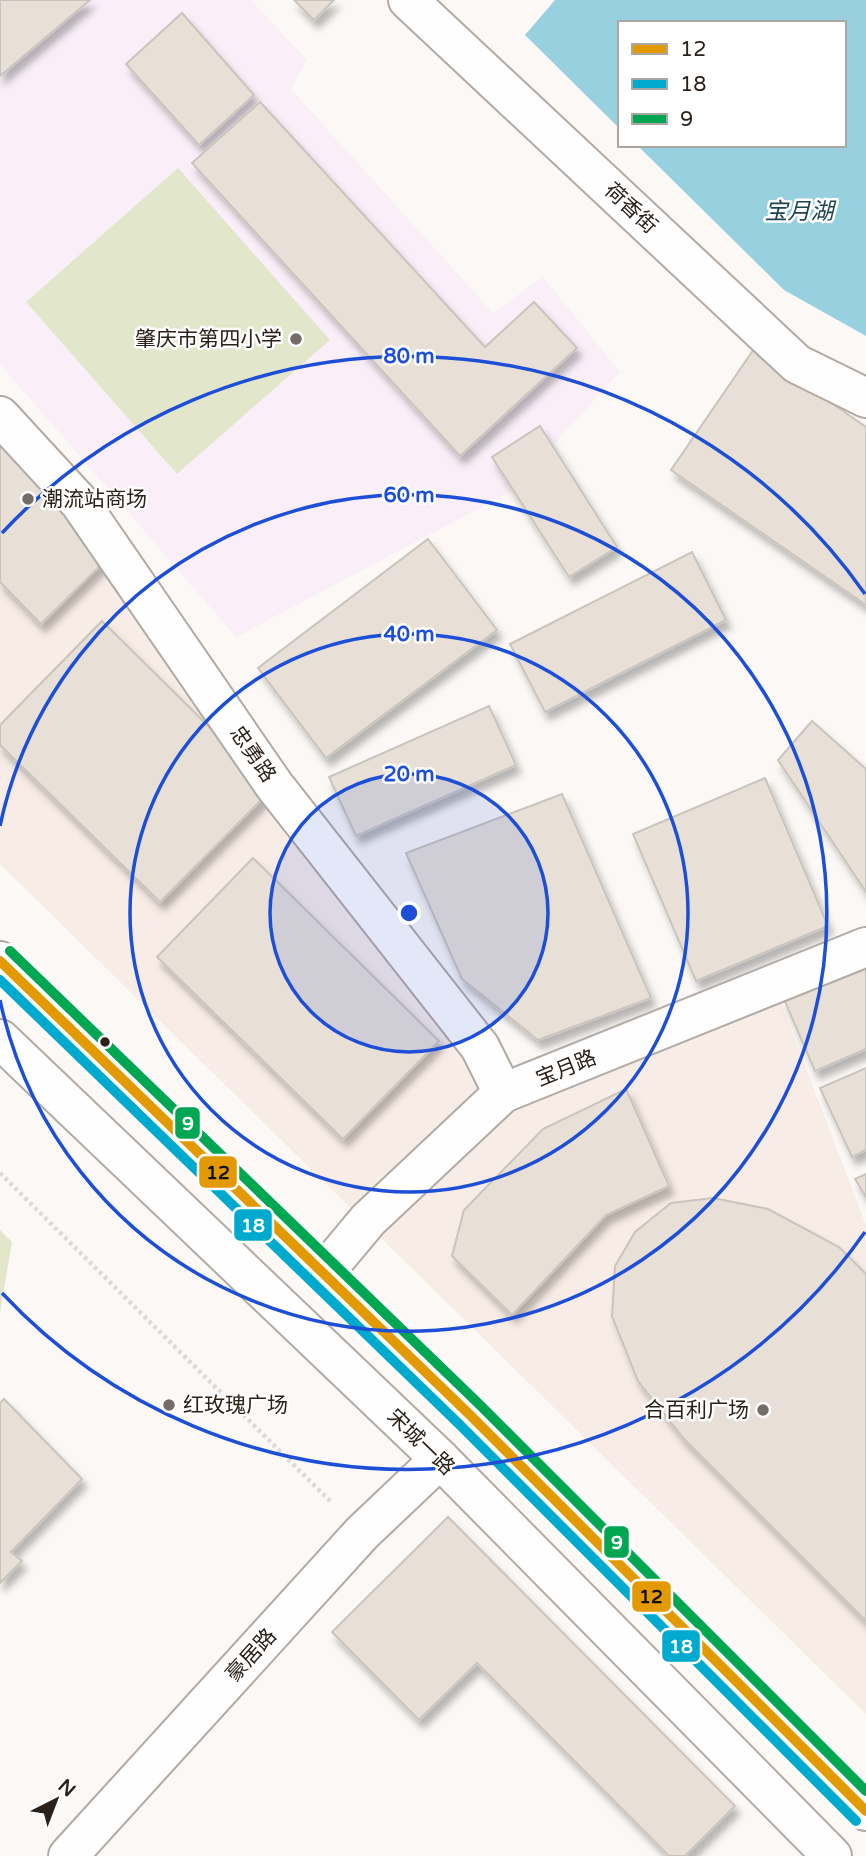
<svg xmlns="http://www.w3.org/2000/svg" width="866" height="1856" font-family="'Varela Round','Noto Sans SC',sans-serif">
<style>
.commercial{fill:#f8ece6}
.education{fill:#faeff8}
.green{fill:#e2e6ca}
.water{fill:#97d1e0}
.building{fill:#e8e0d6;stroke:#c9c4bd;stroke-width:2;filter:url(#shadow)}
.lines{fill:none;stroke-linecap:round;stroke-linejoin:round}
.street-casing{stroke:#b1aaa5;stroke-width:42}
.secondary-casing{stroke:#b1aaa5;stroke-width:42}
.path{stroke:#dcdad9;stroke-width:4.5;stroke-dasharray:3.5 3.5;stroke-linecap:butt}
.street{stroke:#fefefe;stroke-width:38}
.secondary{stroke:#fefefe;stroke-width:38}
.bus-1-casing{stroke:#fff;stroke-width:16}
.bus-2-casing{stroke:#fff;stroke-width:16}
.bus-3-casing{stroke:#fff;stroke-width:16}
.bus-1{stroke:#e39902;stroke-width:10}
.bus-2{stroke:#00a9ce;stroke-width:10}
.bus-3{stroke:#00a651;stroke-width:10}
.ring{fill:none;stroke:#1d4ed8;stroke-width:3.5}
.poi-dot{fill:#746c66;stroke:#fff;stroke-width:2.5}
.bus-dot{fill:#2b2119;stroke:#fff;stroke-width:2.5}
.labels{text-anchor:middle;stroke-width:5;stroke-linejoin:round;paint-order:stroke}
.street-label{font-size:21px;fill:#2b2119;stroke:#fff}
.poi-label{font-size:21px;fill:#2b2119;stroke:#fff;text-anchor:end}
.water-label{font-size:23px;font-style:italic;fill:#1e444f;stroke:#fff}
.centre{fill:#1d4ed8;stroke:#fff;stroke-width:3.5}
.ring-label{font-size:21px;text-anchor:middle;font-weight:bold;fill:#1d4ed8;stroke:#fff;stroke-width:5;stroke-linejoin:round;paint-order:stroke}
.line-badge{stroke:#fff;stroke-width:2.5}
.badge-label{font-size:19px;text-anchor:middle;font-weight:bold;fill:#fff}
.pale-badge-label{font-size:19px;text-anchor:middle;font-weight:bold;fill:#111}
</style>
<defs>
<filter id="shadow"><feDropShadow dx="4.5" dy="8" stdDeviation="3.5" flood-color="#0004"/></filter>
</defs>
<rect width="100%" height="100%" fill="#fbf8f5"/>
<polygon class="commercial" points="0,417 503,1093 774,985 866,1225 866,1714 0,864"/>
<polygon class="education" points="0,0 251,0 307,60 291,89 493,313 543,277 620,372 510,492 236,637 0,364"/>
<g class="green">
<polygon points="178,168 330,340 177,474 26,302"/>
<polygon points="0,1230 12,1242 0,1313"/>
</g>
<polygon class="water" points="555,0 866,0 866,336 784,290 637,145 843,145 843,23 619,23 619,128 525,35"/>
<g class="building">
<polygon points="0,0 90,0 0,76"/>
<polygon points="294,0 334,0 314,20"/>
<polygon points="182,13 254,95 199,145 126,64"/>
<polygon points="260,102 485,347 534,302 577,348 460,456 192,163"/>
<polygon points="754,349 866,427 866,605 671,470"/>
<polygon points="540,426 617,547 569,577 492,457"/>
<polygon points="0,443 111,555 41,624 0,582"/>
<polygon points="428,539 497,630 326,758 258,668"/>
<polygon points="692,552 726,620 545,712 510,644"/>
<polygon points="102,621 272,789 160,902 0,745 0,725"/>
<polygon points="489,706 516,765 356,836 329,777"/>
<polygon points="812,721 866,769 866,892 778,760"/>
<polygon points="765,778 828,926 696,981 633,834"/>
<polygon points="562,794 651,998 538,1040 462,979 406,853"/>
<polygon points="253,858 439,1041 343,1139 157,957"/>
<polygon points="866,961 866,1049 815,1071 783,997"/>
<polygon points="866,1068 866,1150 852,1157 820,1088"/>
<polygon points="626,1089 669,1186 606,1215 512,1315 452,1256 464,1210 543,1129"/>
<polygon points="866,1174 866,1197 855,1179"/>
<polygon points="713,1198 768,1209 839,1247 866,1274 866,1621 684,1439 638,1381 612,1316 615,1266 635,1232 671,1203"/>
<polygon points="4,1399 82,1479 11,1552 22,1561 0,1583 0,1403"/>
<polygon points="448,1517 735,1806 685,1856 669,1856 477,1663 419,1720 332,1632"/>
</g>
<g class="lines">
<g class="street-casing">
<g id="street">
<polyline points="408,0 797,364 866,398"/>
<polyline points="0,416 80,503 274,785 480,1047 503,1093"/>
<polyline points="323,1274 368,1220 503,1093 866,947"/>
<polyline points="68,1856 362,1533 440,1459"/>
</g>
</g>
<g class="secondary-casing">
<g id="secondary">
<polyline points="0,961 470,1415 866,1811"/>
<polyline points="0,1039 440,1459 832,1856"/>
</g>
</g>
<polyline class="path" points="0,1173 332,1503"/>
<use href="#street" class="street"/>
<use href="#secondary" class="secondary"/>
<g class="bus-1-casing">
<polyline id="bus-1" points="0,961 470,1415 866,1811"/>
</g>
<g class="bus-2-casing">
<polyline id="bus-2" points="0,980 460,1425 856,1821"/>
</g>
<g class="bus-3-casing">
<polyline id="bus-3" points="10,951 480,1405 866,1791"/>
</g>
<use href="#bus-1" class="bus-1"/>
<use href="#bus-2" class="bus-2"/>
<use href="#bus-3" class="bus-3"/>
</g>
<circle cx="409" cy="913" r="139" fill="#1d4ed8" fill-opacity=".12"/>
<g class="ring">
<circle cx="409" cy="913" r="139"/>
<circle cx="409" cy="913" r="279"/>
<path d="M0 826A418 418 0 1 1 0 1000"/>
<path d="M865 1232A557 557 0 0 1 2 1293M2 533A557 557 0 0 1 865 594"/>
</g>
<g class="poi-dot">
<circle cx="296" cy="339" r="7"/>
<circle cx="28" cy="499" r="7"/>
<circle cx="169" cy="1405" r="7"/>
<circle cx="763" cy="1410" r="7"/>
</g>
<circle class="bus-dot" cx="105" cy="1042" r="6"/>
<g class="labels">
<g class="street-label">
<text transform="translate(631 208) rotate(43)" y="7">荷香街</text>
<text transform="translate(253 754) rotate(55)" y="7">忠勇路</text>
<text transform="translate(566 1068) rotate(-22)" y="7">宝月路</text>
<text transform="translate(421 1442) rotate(44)" y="7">宋城一路</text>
<text transform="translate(251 1655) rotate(-48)" y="7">豪居路</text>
</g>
<g class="poi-label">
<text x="282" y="346">肇庆市第四小学</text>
<text x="42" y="506" text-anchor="start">潮流站商场</text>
<text x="183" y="1412" text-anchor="start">红玫瑰广场</text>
<text x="749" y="1417">合百利广场</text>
</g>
<g class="water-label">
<text x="799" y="219">宝月湖</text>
</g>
</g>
<circle cx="409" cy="913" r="10" class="centre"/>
<g class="ring-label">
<text x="409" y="363">80 m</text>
<text x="409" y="502">60 m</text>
<text x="409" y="641">40 m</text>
<text x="409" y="781">20 m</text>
</g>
<g class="line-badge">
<rect x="174" y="1106" width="27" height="34" rx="7" fill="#00a651"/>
<rect x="198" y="1155" width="40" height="34" rx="7" fill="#e39902"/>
<rect x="233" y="1208" width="40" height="34" rx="7" fill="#00a9ce"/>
<rect x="603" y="1525" width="27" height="34" rx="7" fill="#00a651"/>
<rect x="631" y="1580" width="41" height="33" rx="7" fill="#e39902"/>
<rect x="661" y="1629" width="40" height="34" rx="7" fill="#00a9ce"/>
</g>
<g class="badge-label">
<text x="188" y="1130">9</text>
<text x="253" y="1232">18</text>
<text x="617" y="1549">9</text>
<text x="681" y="1653">18</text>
</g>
<g class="pale-badge-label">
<text x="218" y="1179">12</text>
<text x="651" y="1603">12</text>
</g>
<rect x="618" y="21" width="228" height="126" fill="#ffffff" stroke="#aaa6a3" stroke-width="2"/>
<rect x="632" y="44" width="35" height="10" fill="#e39902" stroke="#aaa6a3" stroke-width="2"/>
<text x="680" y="56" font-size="21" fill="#2b2119">12</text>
<rect x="632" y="79" width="35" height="10" fill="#00a9ce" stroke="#aaa6a3" stroke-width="2"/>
<text x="680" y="91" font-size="21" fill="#2b2119">18</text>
<rect x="632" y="114" width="35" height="10" fill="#00a651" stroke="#aaa6a3" stroke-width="2"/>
<text x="680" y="126" font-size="21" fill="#2b2119">9</text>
<g transform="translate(56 1800) rotate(42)" stroke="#ffffff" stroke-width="5" paint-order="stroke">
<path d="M0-5L12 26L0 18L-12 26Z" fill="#2b2119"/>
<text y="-10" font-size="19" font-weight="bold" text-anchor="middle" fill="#2b2119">N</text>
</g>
</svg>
